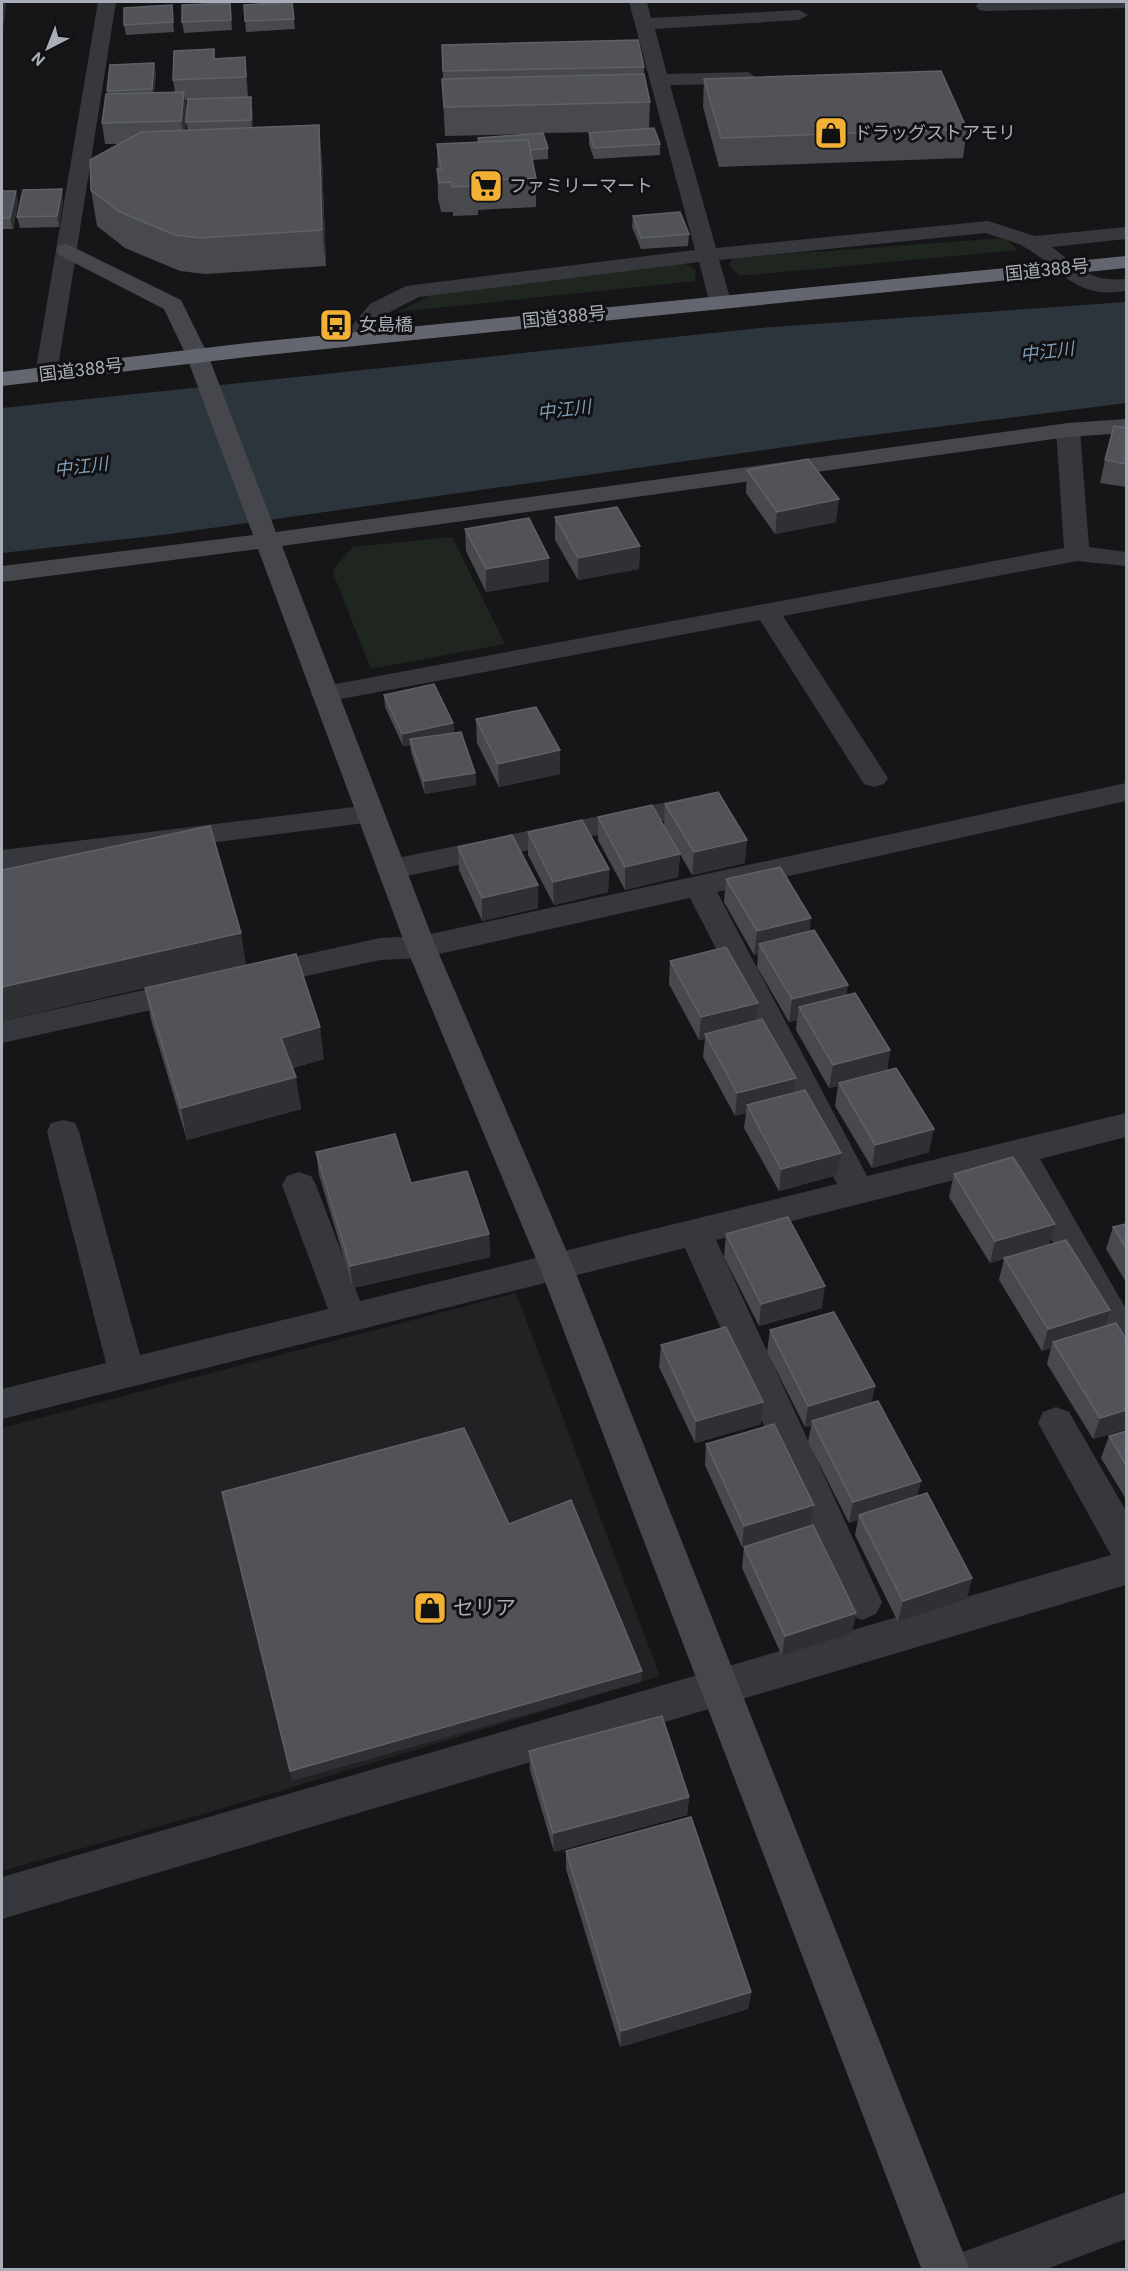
<svg xmlns="http://www.w3.org/2000/svg" width="1128" height="2271" font-family="Roboto,'Noto Sans JP',sans-serif">
<style>
.built{fill:#222225}
.green{fill:#1e261f}
.water{fill:#2c353c}
.lines{fill:none;stroke-linecap:round;stroke-linejoin:round}
.street{fill:#37383d;fill-rule:evenodd}
.secondary{fill:#45474d;fill-rule:evenodd}
.highway{fill:#63666e;fill-rule:evenodd}
.wall{fill:#47494d;fill-rule:evenodd}
.shaded-wall{fill:#2f3033}
.building{fill:#525359;stroke:#5f6168;stroke-width:1.5}
.labels{text-anchor:middle;stroke-width:6;stroke-linejoin:round;paint-order:stroke}
.far-poi-label{font-size:18px;fill:#a8adb8;stroke:#111113;text-anchor:start}
.far-street-label{font-size:18px;fill:#a8adb8;stroke:#111113}
.far-water-label{font-size:18px;font-style:italic;fill:#7f9bb3;stroke:#111113}
.poi-label{font-size:21px;fill:#a8adb8;stroke:#111113;text-anchor:start}
</style>
<rect width="100%" height="100%" fill="#161618"/>
<polygon class="built" points="516,1293 660,1676 210,1812 2,1871 2,1428"/>
<g class="green">
<polygon points="1005,238 1018,250 740,276 729,265 733,258"/>
<polygon points="682,262 696,270 695,281 398,312 433,294"/>
<polygon points="452,537 505,644 371,669 333,573 335,567 353,547"/>
</g>
<polygon class="water" points="1126,302 1126,403 849,438 162,535 2,553 2,408 760,328"/>
<g class="lines">
<g class="street">
<polygon points="98,2 116,2 57,374 54,379 38,379 35,374"/>
<path d="M629,2H647L651,18L799,10L808,15L799,20L655,29L667,74L748,72L757,78L748,84L670,85L716,248L988,221L1035,236L1126,227V239L1052,247C1081,269 1089,282 1126,279V291C1074,299 1065,271 1026,248C1015,241 999,238 986,233L719,260L731,301L728,306H712L709,301L699,262L419,297L386,314L360,344H344L341,339L370,304L406,286L695,250Z"/>
<polygon points="979,2 1126,2 1126,8 985,11 979,10 976,6"/>
<polygon points="1068,423 1076,425 1080,430 1089,547 1126,552 1126,566 1077,561 783,616 888,778 884,784 874,787 864,784 760,620 325,702 315,700 311,694 315,688 325,686 1064,548 1056,430 1060,425"/>
<polygon points="1126,783 1126,801 717,892 867,1176 1126,1113 1126,1137 1040,1159 1126,1309 1126,1355 1113,1350 1010,1166 716,1240 882,1602 876,1614 862,1620 848,1614 685,1248 2,1419 2,1389 106,1363 47,1132 51,1123 63,1120 75,1123 79,1132 140,1355 328,1309 282,1185 287,1176 299,1172 311,1176 316,1185 360,1301 837,1184 690,898 421,958 380,960 255,987 244,984 240,976 244,968 380,938 421,936"/>
<polygon points="696,796 706,798 710,805 706,812 393,879 383,876 378,869 383,862 393,859"/>
<polygon points="370,805 380,807 384,814 380,821 2,870 2,850"/>
<polygon points="190,980 201,983 206,991 201,999 2,1043 2,1021"/>
<polygon points="1056,1407 1069,1412 1126,1511 1126,1585 2,1919 2,1877 1111,1555 1038,1423 1043,1412"/>
<polygon points="1126,2192 1126,2239 1044,2270 953,2270 960,2253"/>
</g>
<polygon class="secondary" points="67,244 181,300 208,355 276,532 1068,423 1126,419 1126,433 1068,437 282,546 436,947 573,1266 970,2270 922,2270 539,1266 406,947 258,549 2,582 2,566 253,535 186,355 164,309 59,255 56,250 59,245"/>
<polygon class="highway" points="1126,256 1126,268 247,357 2,386 2,372 247,343"/>
</g>
<g class="wall">
<polygon points="292,2 295,29 246,32 244,5"/>
<polygon points="230,3 232,30 184,33 182,22"/>
<polygon points="172,5 174,32 126,35 124,25"/>
<polygon points="442,45 644,67 644,74 650,102 649,129 660,144 660,155 594,159 589,144 589,133 606,132 543,133 548,148 548,159 532,160 536,178 536,207 478,210 478,215 453,216 453,212 441,212 438,198 437,144 478,142 478,138 535,134 445,136 442,79 443,79"/>
<path d="M214,49L215,58L245,57L248,97H251L253,118V128L322,160L326,266L205,274L180,271L125,248L97,226L91,190L120,144H105L102,123L108,94L107,91L154,63L156,74L154,93L175,92L173,80ZM185,100H188L186,122L188,130H185L187,112Z"/>
<polygon points="704,79 967,129 963,158 719,167 703,107"/>
<polygon points="2,191 18,202 13,229 2,229"/>
<polygon points="63,200 59,227 20,228 17,217"/>
<polygon points="633,216 689,234 688,246 641,249 632,227"/>
<polygon points="1126,428 1126,487 1100,483 1105,460"/>
<polygon points="747,470 836,522 775,534 746,493"/>
<polygon points="555,517 640,546 639,569 578,580 555,540"/>
<polygon points="465,529 549,581 486,592 466,551"/>
<polygon points="384,695 453,723 454,733 475,773 476,785 425,794 411,752 410,745 403,746 385,707"/>
<polygon points="476,719 560,750 560,774 499,787 477,743"/>
<polygon points="665,804 745,863 692,875 676,847 680,854 678,877 625,890 598,840 598,817 664,827"/>
<polygon points="528,832 609,869 608,892 554,905 528,855"/>
<polygon points="458,847 538,908 482,921 459,870"/>
<polygon points="726,879 810,931 847,995 890,1050 887,1070 929,1152 872,1168 835,1106 838,1086 829,1088 796,1030 797,1020 789,1022 757,967 758,954 754,955 724,902"/>
<polygon points="670,961 758,1003 756,1020 796,1078 794,1093 837,1175 779,1191 744,1128 746,1113 735,1116 703,1057 705,1039 699,1040 669,984"/>
<polygon points="145,988 324,1059 293,1068 301,1109 187,1140 151,1020"/>
<polygon points="316,1152 411,1183 489,1234 490,1257 353,1288 319,1175"/>
<polygon points="954,1174 1050,1245 1105,1326 1126,1339 1126,1429 1093,1439 1047,1364 1051,1348 1042,1351 999,1280 1004,1259 990,1263 949,1197"/>
<polygon points="1126,1224 1126,1282 1106,1249 1113,1227"/>
<polygon points="726,1234 822,1308 759,1326 724,1257"/>
<polygon points="770,1330 875,1386 871,1403 967,1599 898,1622 855,1535 858,1520 849,1523 808,1442 811,1426 805,1427 767,1352"/>
<polygon points="661,1345 761,1424 695,1443 659,1367"/>
<polygon points="1126,1431 1126,1499 1101,1458 1109,1436"/>
<polygon points="706,1444 814,1505 810,1526 742,1547 705,1465"/>
<polygon points="744,1547 856,1613 852,1633 782,1656 742,1568"/>
<polygon points="529,1751 689,1797 687,1815 554,1852 530,1770"/>
<polygon points="566,1851 751,1992 748,2009 620,2047 566,1869"/>
</g>
<g class="shaded-wall">
<polygon points="2,2 5,2 6,5 2,38"/>
<polygon points="245,57 247,77 248,98 246,77"/>
<polygon points="154,63 156,74 153,100 152,89"/>
<polygon points="184,92 187,112 184,142 181,121"/>
<polygon points="251,97 253,118 253,141 251,120"/>
<polygon points="319,125 322,160 326,266 322,230"/>
<polygon points="62,189 63,200 59,227 57,216"/>
<polygon points="16,191 18,202 13,229 10,218"/>
<polygon points="839,499 836,522 775,534 777,512"/>
<polygon points="640,546 639,569 578,580 578,558"/>
<polygon points="549,558 549,581 486,592 486,569"/>
<polygon points="453,723 454,735 410,739 410,745 403,746 402,734"/>
<polygon points="560,750 560,774 499,787 498,764"/>
<polygon points="475,773 476,785 425,794 424,781"/>
<polygon points="747,840 745,863 692,875 694,852"/>
<polygon points="680,854 678,877 625,890 625,867"/>
<polygon points="609,869 608,892 554,905 553,882"/>
<polygon points="538,885 538,908 482,921 482,898"/>
<polygon points="811,918 809,941 759,944 758,954 754,955 757,931"/>
<polygon points="241,933 246,965 2,1021 2,987"/>
<polygon points="848,985 845,1008 799,1007 797,1020 789,1022 792,999"/>
<polygon points="758,1003 756,1026 705,1034 705,1039 699,1040 701,1017"/>
<polygon points="320,1027 324,1059 285,1070 281,1038"/>
<polygon points="890,1050 887,1073 839,1083 838,1086 829,1088 833,1065"/>
<polygon points="296,1077 301,1109 187,1140 181,1108"/>
<polygon points="796,1078 793,1101 747,1105 746,1113 735,1116 737,1093"/>
<polygon points="934,1129 929,1152 872,1168 875,1145"/>
<polygon points="841,1153 837,1175 779,1191 781,1169"/>
<polygon points="1055,1224 1049,1246 1004,1258 1004,1259 990,1263 995,1241"/>
<polygon points="489,1234 490,1257 353,1288 350,1266"/>
<polygon points="825,1286 822,1308 759,1326 761,1304"/>
<polygon points="1110,1310 1103,1332 1053,1342 1051,1348 1042,1351 1048,1329"/>
<polygon points="875,1386 870,1408 812,1421 811,1426 805,1427 808,1406"/>
<polygon points="763,1402 761,1424 695,1443 696,1421"/>
<polygon points="1126,1410 1126,1429 1093,1439 1100,1418"/>
<polygon points="921,1481 916,1502 859,1515 858,1520 849,1523 853,1502"/>
<polygon points="814,1505 810,1526 742,1547 744,1526"/>
<polygon points="972,1578 967,1599 898,1622 903,1601"/>
<polygon points="856,1613 852,1633 782,1656 785,1636"/>
<polygon points="642,1671 641,1682 292,1781 290,1771"/>
<polygon points="689,1797 687,1815 554,1852 553,1833"/>
<polygon points="751,1992 748,2009 620,2047 621,2031"/>
</g>
<g class="building">
<polygon points="292,2 294,19 245,21 244,5"/>
<polygon points="230,3 231,20 182,22 182,5"/>
<polygon points="172,5 173,22 124,25 124,8"/>
<polygon points="638,40 644,67 443,71 442,45"/>
<polygon points="214,49 214,59 245,57 246,77 173,80 174,51"/>
<polygon points="154,63 152,89 107,91 110,65"/>
<polygon points="941,71 967,129 721,138 704,79"/>
<polygon points="644,74 650,102 444,107 442,79"/>
<polygon points="184,92 181,121 102,123 106,94"/>
<polygon points="251,97 251,120 186,122 188,99"/>
<polygon points="319,125 322,230 200,238 175,235 120,212 91,190 90,160 141,132"/>
<polygon points="654,128 660,144 594,148 589,133"/>
<polygon points="543,133 548,148 530,150 528,140 479,142 478,138"/>
<polygon points="528,140 536,178 476,181 477,186 452,187 451,182 439,183 437,169 441,169 437,144"/>
<polygon points="62,189 57,216 17,217 23,190"/>
<polygon points="2,191 16,191 10,218 2,218"/>
<polygon points="680,212 689,234 641,238 633,216"/>
<polygon points="1114,426 1126,428 1126,464 1105,460"/>
<polygon points="808,459 839,499 777,512 747,470"/>
<polygon points="617,507 640,546 578,558 555,517"/>
<polygon points="529,518 549,558 486,569 465,529"/>
<polygon points="434,684 453,723 402,734 384,695"/>
<polygon points="536,707 560,750 498,764 476,719"/>
<polygon points="461,732 475,773 424,781 410,739"/>
<polygon points="718,792 747,840 694,852 665,804"/>
<polygon points="652,805 680,854 625,867 598,817"/>
<polygon points="582,820 609,869 553,882 528,832"/>
<polygon points="210,826 241,933 2,987 2,870"/>
<polygon points="512,835 538,885 482,898 458,847"/>
<polygon points="780,867 811,918 757,931 726,879"/>
<polygon points="814,930 848,985 792,999 759,944"/>
<polygon points="726,947 758,1003 701,1017 670,961"/>
<polygon points="296,954 320,1027 281,1038 296,1077 181,1108 145,988"/>
<polygon points="855,993 890,1050 833,1065 799,1007"/>
<polygon points="762,1019 796,1078 737,1093 705,1034"/>
<polygon points="896,1068 934,1129 875,1145 839,1083"/>
<polygon points="805,1090 841,1153 781,1169 747,1105"/>
<polygon points="395,1134 411,1183 467,1171 489,1234 350,1266 316,1152"/>
<polygon points="1013,1157 1055,1224 995,1241 954,1174"/>
<polygon points="788,1217 825,1286 761,1304 726,1234"/>
<polygon points="1126,1224 1126,1248 1113,1227"/>
<polygon points="1066,1240 1110,1310 1048,1329 1004,1258"/>
<polygon points="834,1312 875,1386 808,1406 770,1330"/>
<polygon points="1116,1323 1126,1339 1126,1410 1100,1418 1053,1342"/>
<polygon points="726,1327 763,1402 696,1421 661,1345"/>
<polygon points="878,1401 921,1481 853,1502 812,1421"/>
<polygon points="774,1424 814,1505 744,1526 706,1444"/>
<polygon points="464,1428 509,1524 571,1500 642,1671 290,1771 222,1492"/>
<polygon points="1126,1431 1126,1465 1109,1436"/>
<polygon points="927,1493 972,1578 903,1601 859,1515"/>
<polygon points="813,1525 856,1613 785,1636 744,1547"/>
<polygon points="662,1716 689,1797 553,1833 529,1751"/>
<polygon points="691,1817 751,1992 621,2031 566,1851"/>
</g>
<defs>
<g id="shop-square" transform="scale(1.725)"><rect x="-9" y="-9" width="18" height="18" rx="4" fill="#f2b134" stroke="#111113"/><path d="M-5-2.5h2.3a2.7 3.5 0 0 1 5.4 0H5L5.5 6h-11ZM-1.5-2.5h3a1.5 2.3 0 0 0-3 0Z" fill="#111"/></g>
<g id="supermarket-square" transform="scale(1.725)"><rect x="-9" y="-9" width="18" height="18" rx="4" fill="#f2b134" stroke="#111113"/><path d="M-6-5.5h2.5l.6 2H6L4.5 2H-2.5L-4.4-4H-6ZM-1.5 3.2a1.3 1.3 0 1 0 .1 0ZM3 3.2a1.3 1.3 0 1 0 .1 0Z" fill="#111"/></g>
<g id="bus-square" transform="scale(1.725)"><rect x="-9" y="-9" width="18" height="18" rx="4" fill="#f2b134" stroke="#111113"/><path d="M-5-6H5V4H4V6H2V4H-2V6H-4V4H-5ZM-3.5-4V0h7V-4ZM-3.5 1.2v1.5H-2V1.2ZM2 1.2v1.5H3.5V1.2Z" fill="#111"/></g>
</defs>
<g fill-rule="evenodd">
<use href="#shop-square" x="831" y="133"/>
<use href="#supermarket-square" x="486" y="186"/>
<use href="#bus-square" x="336" y="325"/>
<use href="#shop-square" x="430" y="1608"/>
</g>
<g class="labels">
<g class="far-poi-label">
<text x="854" y="139">ドラッグストアモリ</text>
<text x="509" y="192">ファミリーマート</text>
<text x="359" y="331">女島橋</text>
</g>
<g class="far-street-label">
<text transform="translate(1047 270) rotate(-6)" y="6">国道388号</text>
<text transform="translate(564 317) rotate(-6)" y="6">国道388号</text>
<text transform="translate(81 370) rotate(-7)" y="6">国道388号</text>
</g>
<g class="far-water-label">
<text transform="translate(1047 352) rotate(-7)" y="6">中江川</text>
<text transform="translate(564 410) rotate(-7)" y="6">中江川</text>
<text transform="translate(81 467) rotate(-7)" y="6">中江川</text>
</g>
<g class="poi-label">
<text x="453" y="1615">セリア</text>
</g>
</g>
<rect width="1128" height="2271" fill="none" stroke="#a8adb8" stroke-width="6"/>
<g transform="translate(48 48) rotate(222)" stroke="#111113" stroke-width="4.5" paint-order="stroke">
<path d="M0-4.5L10 22L0 15L-10 22Z" fill="#a8adb8"/>
<text y="-9" font-size="16" font-weight="bold" text-anchor="middle" fill="#a8adb8">N</text>
</g>
</svg>
